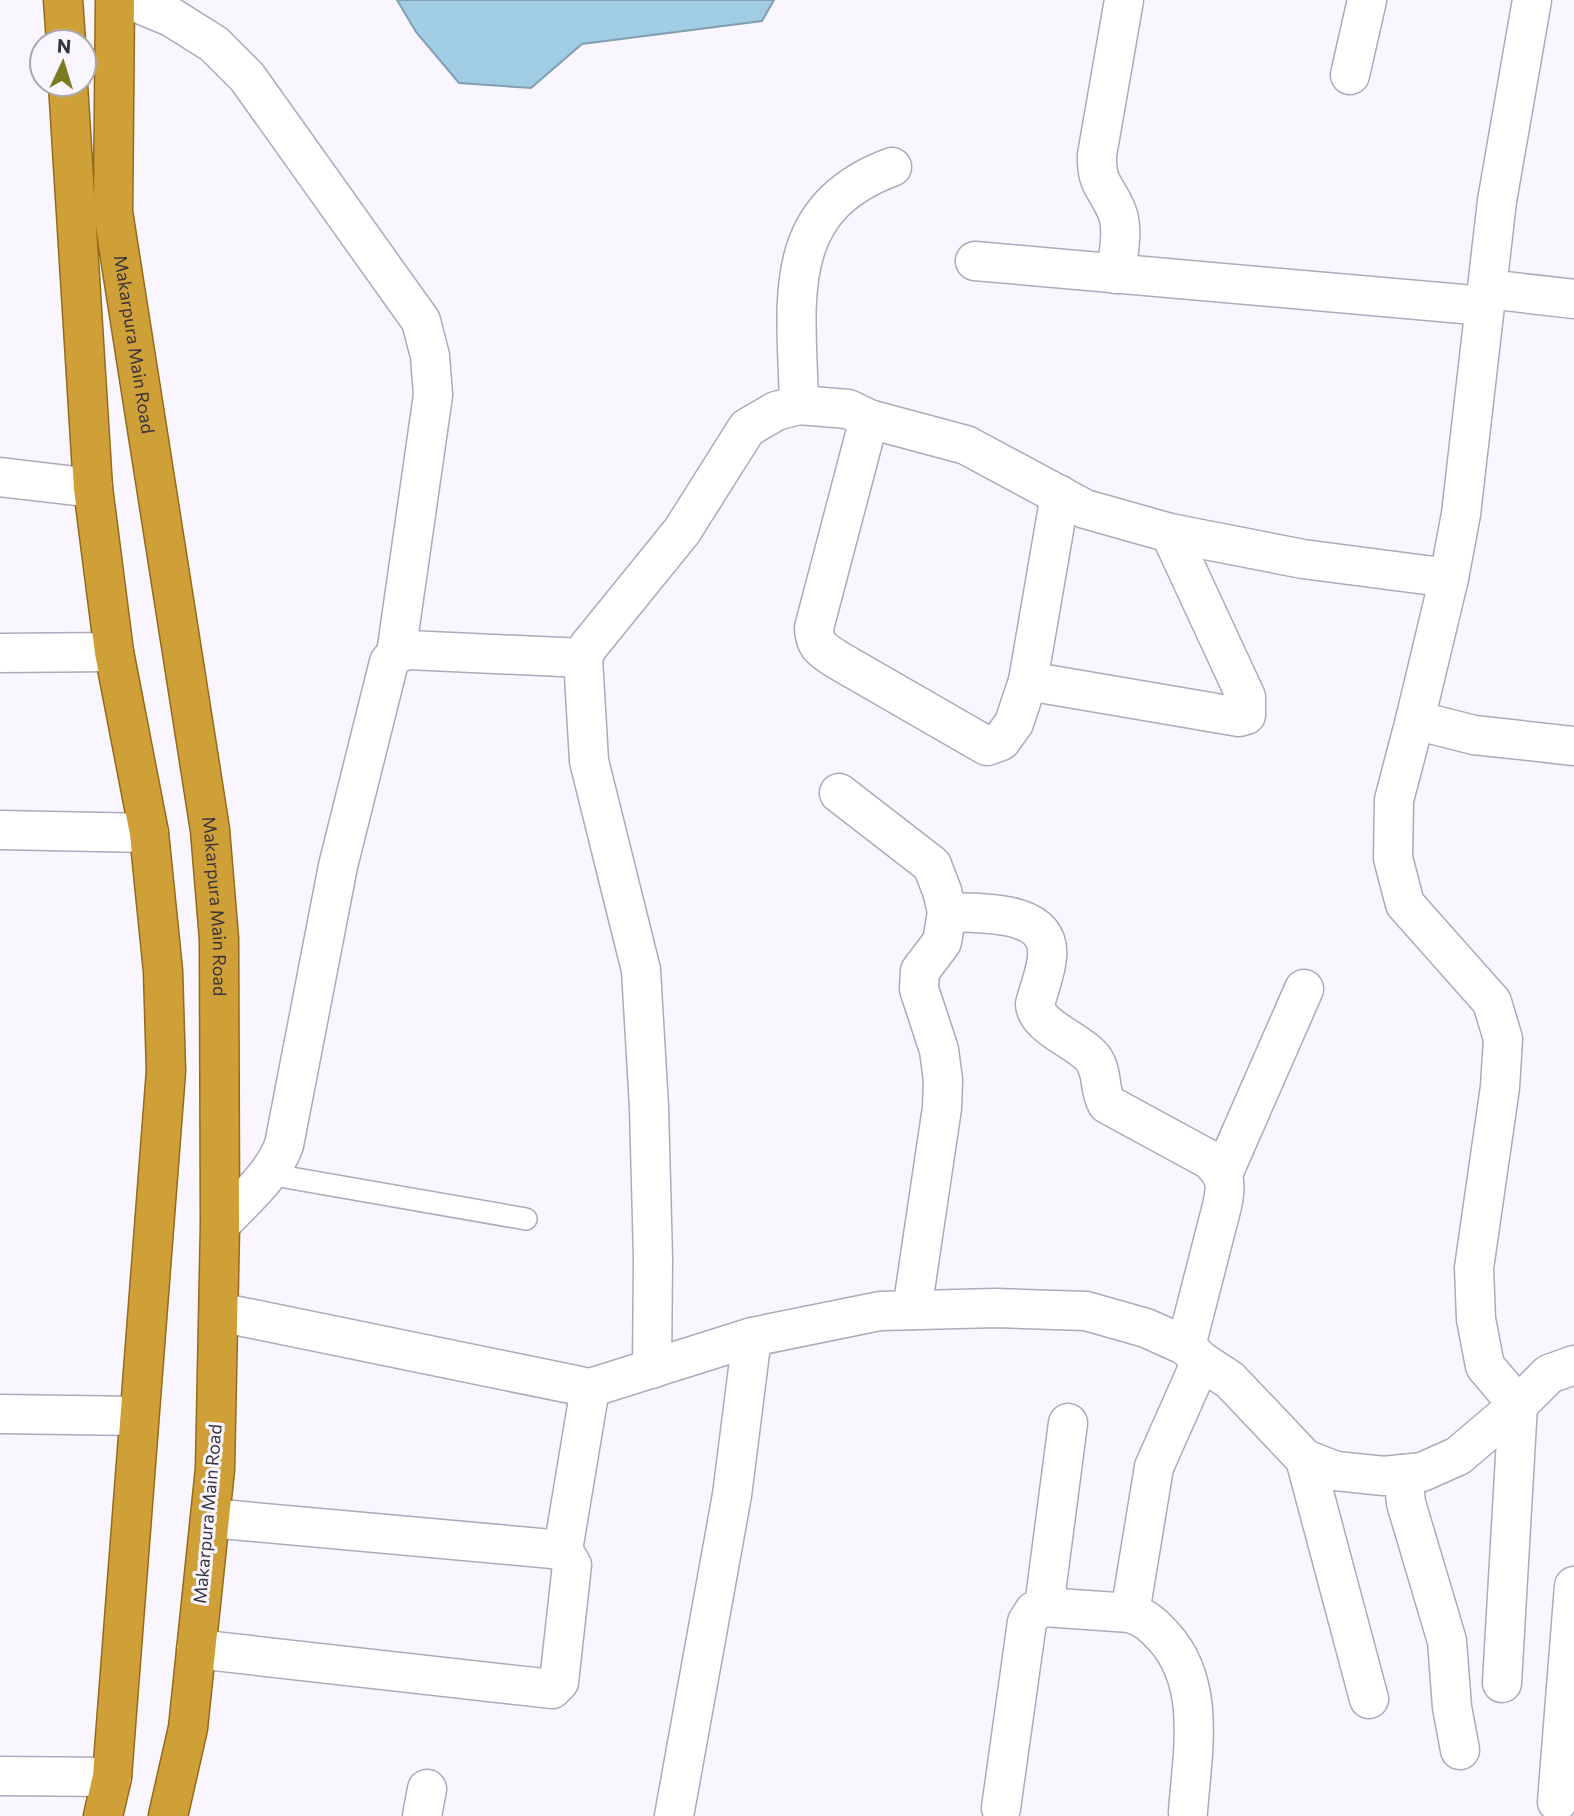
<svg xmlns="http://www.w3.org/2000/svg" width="1574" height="1816" font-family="Commissioner,sans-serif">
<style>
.water{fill:#a0cde3;stroke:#819fb1;stroke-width:2}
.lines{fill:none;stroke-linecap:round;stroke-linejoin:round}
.service-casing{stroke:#b0a8bd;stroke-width:24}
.minor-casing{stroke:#b0a8bd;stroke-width:41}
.trunk-casing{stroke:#946b19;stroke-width:41}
.service{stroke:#fff;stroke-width:21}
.minor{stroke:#fff;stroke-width:38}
.trunk{stroke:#d0a038;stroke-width:38}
.labels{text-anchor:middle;stroke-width:6;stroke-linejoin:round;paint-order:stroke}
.street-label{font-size:18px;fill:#38343d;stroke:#faf6ff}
</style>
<rect width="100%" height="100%" fill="#faf6ff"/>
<polygon class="water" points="397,0 774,0 762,21 582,44 531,88 459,83 416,32"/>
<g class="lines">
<g class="service-casing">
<polyline id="service" points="268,1174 526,1219"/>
</g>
<g class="minor-casing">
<g id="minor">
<polyline points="130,0 171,17 214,44 247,77 421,321 430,356 433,395 396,654"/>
<polyline points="1532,0 1497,201 1461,514 1449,578 1415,720 1474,735 1574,746"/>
<polyline points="1350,75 1367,0"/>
<polyline points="975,261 1485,306"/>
<path d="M1116,274C1118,254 1124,231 1117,212C1107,187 1096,186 1097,155L1124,0"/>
<polyline points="1487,289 1574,299"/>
<path d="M799,405C797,304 777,209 892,167"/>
<path d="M869,419L814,628C815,646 821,649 836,659L987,746L1001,741L1014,723L1028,681L1060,495"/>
<polyline points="0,477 93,488"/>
<polyline points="0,653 114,652"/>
<polyline points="1028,681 1239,717 1246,715 1246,697 1170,533"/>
<polyline points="1415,720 1394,800 1393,858 1405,904 1492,1002 1503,1039 1500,1087 1474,1268 1476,1319 1485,1366 1518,1405 1502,1683"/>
<polyline points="839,793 932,865 942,891 947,912 942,942 920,971 919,989 939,1050 943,1080 942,1108 912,1310"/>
<polyline points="0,830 149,833"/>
<path d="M947,912C978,914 1052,908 1047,957C1046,972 1039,989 1035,1004C1036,1026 1076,1040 1091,1056C1104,1070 1098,1089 1107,1104L1210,1160C1226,1177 1227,1183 1222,1206L1186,1346"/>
<polyline points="1223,1174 1304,989"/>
<path d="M220,1225C243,1200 272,1177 284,1145L338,866L389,662L396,654L408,650L583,658"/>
<polyline points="219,1312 590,1388 752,1337 880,1311 996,1308 1086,1311 1146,1328 1186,1346 1201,1361 1230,1380 1305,1459 1336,1471 1384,1476 1422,1472 1458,1456 1518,1405 1549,1374 1574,1365"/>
<polyline points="652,1369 653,1259 649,1107 641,970 589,761 583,658 588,647 682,531 747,428 776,411 799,405 848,409 869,419 966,445 1085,509 1170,533 1303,559 1449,578"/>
<polyline points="0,1414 138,1416"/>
<polyline points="1305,1459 1369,1699"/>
<polyline points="1403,1474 1406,1503 1447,1641 1452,1707 1460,1750"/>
<polyline points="210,1518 563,1550 590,1388"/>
<polyline points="1044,1607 1068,1423"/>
<path d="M1130,1613C1146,1618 1153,1625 1164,1637C1207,1684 1192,1754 1188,1812"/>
<polyline points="196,1649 552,1689 559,1682 572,1565 563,1550"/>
<polyline points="0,1776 112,1777"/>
<polyline points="1557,1802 1574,1586"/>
<polyline points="1001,1808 1027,1622 1034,1611 1044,1607 1130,1613 1154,1467 1201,1361"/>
<polyline points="422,1816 427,1789"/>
<polyline points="674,1816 732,1495 752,1337"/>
</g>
</g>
<g class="trunk-casing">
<g id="trunk">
<polyline points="63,0 66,42"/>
<path id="s1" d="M115,0L113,212L210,830L219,939L220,1225L215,1469L188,1728L168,1816"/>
<polyline points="68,84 93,488 114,652 149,833 163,971 166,1071 112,1777 103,1816"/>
</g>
</g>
<use href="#service" class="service"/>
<use href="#minor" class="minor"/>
<use href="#trunk" class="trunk"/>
</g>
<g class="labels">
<g class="street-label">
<text dy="6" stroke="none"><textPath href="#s1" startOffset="346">Makarpura Main Road</textPath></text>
<text dy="6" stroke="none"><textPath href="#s1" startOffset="914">Makarpura Main Road</textPath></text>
<text transform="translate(208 1514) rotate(-85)" y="6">Makarpura Main Road</text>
</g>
</g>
<g transform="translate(63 63) rotate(4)"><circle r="33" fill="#faf6ff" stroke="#aca8b1" stroke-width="2"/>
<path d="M0-5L12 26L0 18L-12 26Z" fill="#7d7b21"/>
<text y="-10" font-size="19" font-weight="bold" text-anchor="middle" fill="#38343d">N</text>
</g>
</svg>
